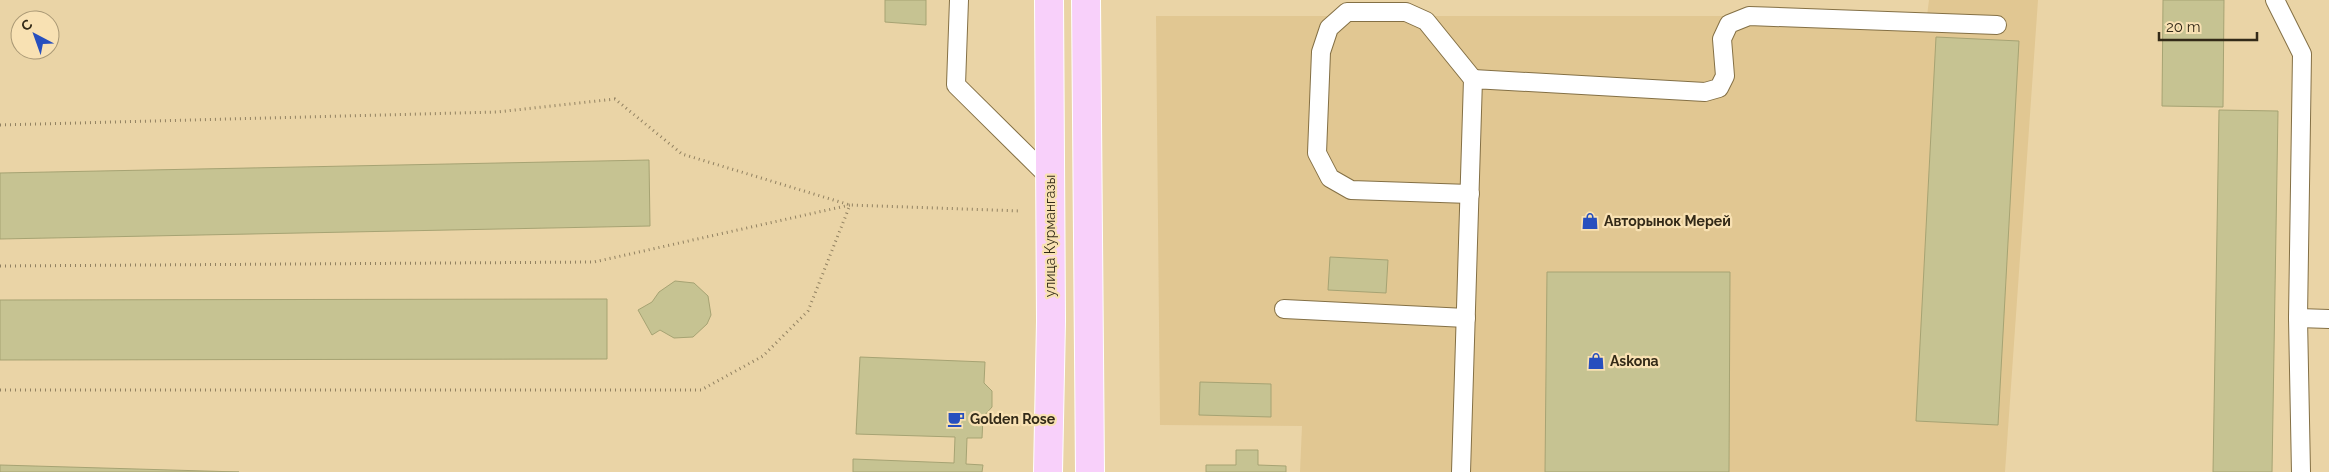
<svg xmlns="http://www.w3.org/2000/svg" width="2329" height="472" font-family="Raleway,sans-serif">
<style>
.built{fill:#e1c792}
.building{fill:#c6c392;stroke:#a6a373}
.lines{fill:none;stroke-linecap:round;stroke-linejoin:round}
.service-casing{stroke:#847045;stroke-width:20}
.primary-casing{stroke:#fff;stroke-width:30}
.path{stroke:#918161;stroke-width:3;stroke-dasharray:1 4;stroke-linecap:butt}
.service{stroke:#fff;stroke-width:18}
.primary{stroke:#f8d0fa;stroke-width:28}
.labels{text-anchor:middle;stroke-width:4.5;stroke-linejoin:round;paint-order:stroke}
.poi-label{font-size:14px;font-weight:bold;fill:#332a18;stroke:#f8e1b3;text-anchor:start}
.street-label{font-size:14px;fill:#332a18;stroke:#f8e1b3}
</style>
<rect width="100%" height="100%" fill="#ead4a6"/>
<polygon class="built" points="1929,0 2038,0 2005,472 1300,472 1302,426 1160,425 1156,16 1927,16"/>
<g class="building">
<polygon points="885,0 926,0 926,25 885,22"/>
<polygon points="2163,0 2224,0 2223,107 2162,106"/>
<polygon points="1936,37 2019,41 1998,425 1916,421"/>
<polygon points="2219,110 2278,111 2272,472 2213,472"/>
<polygon points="649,160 650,226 0,239 0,173"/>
<polygon points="1330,257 1388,260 1386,293 1328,290"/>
<polygon points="1547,272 1730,272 1729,472 1545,472"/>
<polygon points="675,281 694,283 708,296 711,315 707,324 693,337 674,338 660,330 652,335 638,310 652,302 659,292"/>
<polygon points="607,299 607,359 0,360 0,300"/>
<polygon points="860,357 985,362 984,383 992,391 992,407 983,417 982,438 967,438 966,464 983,465 982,472 853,472 853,459 954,463 955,437 856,434"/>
<polygon points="1200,382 1271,384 1271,417 1199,415"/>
<polygon points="1236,450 1258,450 1258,465 1286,466 1286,472 1206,472 1206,465 1236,465"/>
<polygon points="0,465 239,472 0,472"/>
</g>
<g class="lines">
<g class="service-casing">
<g id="service">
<polyline points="959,0 956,85 1050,178"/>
<polyline points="2275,0 2302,54 2298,318 2301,472"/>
<polyline points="1470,194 1351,190 1330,178 1317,153 1321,52 1329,28 1347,12 1406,12 1426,21 1473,79"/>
<polyline points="1284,309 1466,318"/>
<polyline points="2298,318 2329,319"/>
<polyline points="1461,472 1473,79 1705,92 1719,88 1725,76 1722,39 1729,24 1749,16 1997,25"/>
</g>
</g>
<g class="primary-casing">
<g id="primary">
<polyline points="1086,0 1090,472"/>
<polyline points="1048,472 1051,321 1049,0"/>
</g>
</g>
<g class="path">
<polyline points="0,125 497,112 615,99 682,154 850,205 1021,211"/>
<polyline points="0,266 594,262 850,205"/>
<polyline points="0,390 701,390 763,356 808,311 850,205"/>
</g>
<use href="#service" class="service"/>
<use href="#primary" class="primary"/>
</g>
<defs>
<g id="shop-bare" transform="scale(1.35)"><path d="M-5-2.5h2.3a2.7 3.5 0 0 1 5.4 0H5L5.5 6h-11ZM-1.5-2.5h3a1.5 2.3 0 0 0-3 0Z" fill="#274fbe" stroke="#f8e1b3" stroke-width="2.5" paint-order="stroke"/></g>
<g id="cafe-bare" transform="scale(1.35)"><path d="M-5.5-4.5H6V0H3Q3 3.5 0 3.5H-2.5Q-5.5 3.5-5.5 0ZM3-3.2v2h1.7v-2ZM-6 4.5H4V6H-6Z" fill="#274fbe" stroke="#f8e1b3" stroke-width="2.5" paint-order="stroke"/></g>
</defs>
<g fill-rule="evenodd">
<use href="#shop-bare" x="1590" y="221"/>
<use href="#shop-bare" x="1596" y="361"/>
<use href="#cafe-bare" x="956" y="419"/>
</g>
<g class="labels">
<g class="poi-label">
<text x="1604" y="226">Авторынок Мерей</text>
<text x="1610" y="366">Askona</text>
<text x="970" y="424">Golden Rose</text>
</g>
<g class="street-label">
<text transform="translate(1050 236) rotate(-90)" y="5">улица Курмангазы</text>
</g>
</g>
<g transform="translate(35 35) rotate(319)"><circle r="24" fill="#f8e1b3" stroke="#a99875"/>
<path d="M0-4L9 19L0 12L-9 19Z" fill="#274fbe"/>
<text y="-8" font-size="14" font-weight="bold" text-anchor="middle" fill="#332a18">С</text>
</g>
<path d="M2159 32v8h98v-8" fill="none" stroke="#332a18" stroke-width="2.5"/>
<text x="2166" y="32" font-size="15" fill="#332a18" stroke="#f8e1b3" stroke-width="4" paint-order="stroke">20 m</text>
</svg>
